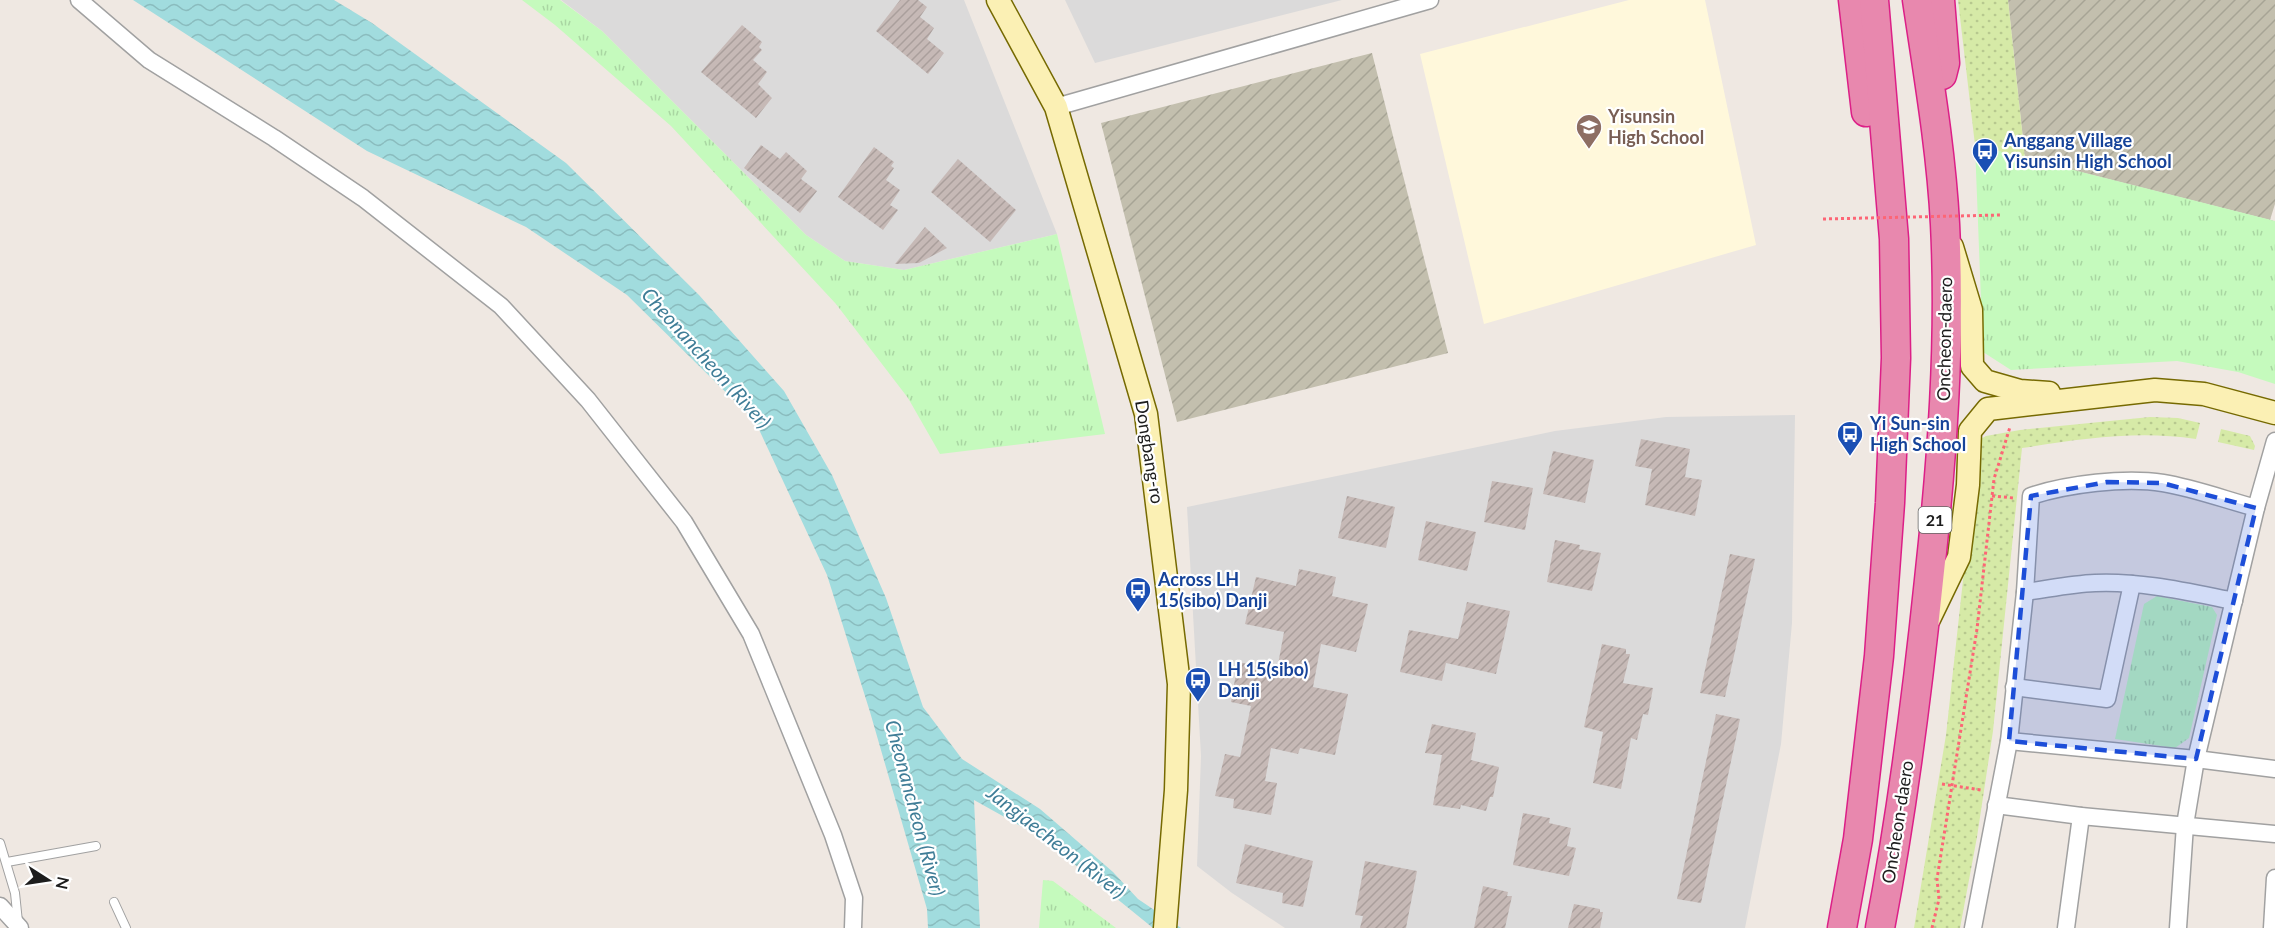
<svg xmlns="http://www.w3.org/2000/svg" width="2275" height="928" font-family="Lato,sans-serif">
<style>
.residential{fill:#dbdada}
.education{fill:#fff8db}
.construction{fill:url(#construction-furrows)}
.grass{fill:url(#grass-dots)}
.park{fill:url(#park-tufts)}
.water{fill:url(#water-waves)}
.building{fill:url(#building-hatch)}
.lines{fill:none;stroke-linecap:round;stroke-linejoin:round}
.lane-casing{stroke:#a1a1a1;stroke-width:10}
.street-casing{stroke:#a1a1a1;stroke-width:19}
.secondary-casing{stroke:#766a02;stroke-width:25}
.highway-casing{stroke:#dc1f87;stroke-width:31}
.path{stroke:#fd6575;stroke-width:3;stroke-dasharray:3 3;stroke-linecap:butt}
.lane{stroke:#fff;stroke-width:8}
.street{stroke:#fff;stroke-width:16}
.secondary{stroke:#fbf0b4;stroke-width:22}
.highway{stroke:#e888ae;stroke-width:28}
.path-bridge{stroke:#fd6575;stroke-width:3;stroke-dasharray:3 3;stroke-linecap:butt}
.marked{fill:#1d4ed8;fill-opacity:0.2;stroke:#1d4ed8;stroke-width:4.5;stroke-dasharray:12 8;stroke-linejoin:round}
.labels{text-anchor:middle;stroke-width:4.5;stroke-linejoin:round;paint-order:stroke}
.shield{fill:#fff;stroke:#616161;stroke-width:1.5}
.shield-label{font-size:16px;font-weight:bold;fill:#1d1d1d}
.education-label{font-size:18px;font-weight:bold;fill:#785e54;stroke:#fff;text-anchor:start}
.transit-label{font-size:18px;font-weight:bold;fill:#164399;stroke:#fff;text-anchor:start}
.street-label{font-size:18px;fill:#1d1d1d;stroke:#fff}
.water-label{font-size:20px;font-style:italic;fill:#3f7d97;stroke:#fff}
</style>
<defs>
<pattern id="construction-furrows" width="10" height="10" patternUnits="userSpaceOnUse" patternTransform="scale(1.5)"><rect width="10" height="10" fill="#c3bfae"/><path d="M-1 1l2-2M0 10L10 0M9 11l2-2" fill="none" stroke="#a7a495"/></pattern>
<pattern id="grass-dots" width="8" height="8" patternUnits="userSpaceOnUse" patternTransform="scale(1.5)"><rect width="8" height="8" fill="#d6eaa7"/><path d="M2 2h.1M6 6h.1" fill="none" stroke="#b7c88f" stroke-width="1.8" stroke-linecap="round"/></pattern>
<pattern id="park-tufts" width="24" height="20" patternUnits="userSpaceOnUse" patternTransform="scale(1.5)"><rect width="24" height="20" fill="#c5fabd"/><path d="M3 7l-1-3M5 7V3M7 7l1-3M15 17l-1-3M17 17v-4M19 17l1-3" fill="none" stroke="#a9d6a2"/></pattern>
<pattern id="water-waves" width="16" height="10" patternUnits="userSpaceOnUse" patternTransform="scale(1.5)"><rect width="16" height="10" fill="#a1dcde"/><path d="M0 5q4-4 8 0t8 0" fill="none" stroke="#8abcbe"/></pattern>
<pattern id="building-hatch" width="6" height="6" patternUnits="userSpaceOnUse" patternTransform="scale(1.5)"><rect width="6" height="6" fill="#c6b9b6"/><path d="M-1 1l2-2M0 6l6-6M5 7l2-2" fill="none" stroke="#aa9f9c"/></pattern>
</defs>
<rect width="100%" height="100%" fill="#efe8e2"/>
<g class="residential">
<polygon points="561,0 964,0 1057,234 904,270 845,261 806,235 602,31"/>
<polygon points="1065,0 1342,0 1095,63"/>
<polygon points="1795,415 1792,623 1781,744 1745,928 1285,928 1232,893 1197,866 1201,756 1187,507 1555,431 1666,417"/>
</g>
<polygon class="education" points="1629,0 1705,0 1756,245 1484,324 1420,54"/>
<g class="construction">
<polygon points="2008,0 2275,0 2275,204 2270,220 2025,158"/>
<polygon points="1372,53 1448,353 1177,422 1101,123"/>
</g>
<g class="grass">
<polygon points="1958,0 2008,0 2025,158 1975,145"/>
<path d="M2150,417L2178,418L2200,423L2196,439C2137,430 2080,439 2022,448L1993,731L1977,837L1960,928H1914L1946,735L1964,571L1972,549L1979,440L1986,436L2020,430Z"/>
<polygon points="2221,429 2250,436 2255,446 2254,450 2218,442"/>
</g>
<g class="park">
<polygon points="522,0 560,0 602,31 806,235 845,261 904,270 1057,234 1105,434 940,454 908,398 836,304 671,126 555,25"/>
<polygon points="1975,145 2275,221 2275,384 2238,372 2177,361 2011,370 1983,352"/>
<polygon points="2157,596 2212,607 2217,615 2189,738 2175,748 2115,739 2144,604"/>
<polygon points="1043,880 1053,881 1116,928 1039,928"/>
</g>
<polygon class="water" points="133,0 334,0 372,23 566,163 699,295 784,391 832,475 886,598 923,707 962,759 1040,809 1113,872 1138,899 1181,928 1153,928 1042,838 974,800 980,928 928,928 927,909 870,712 827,575 755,421 627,295 526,227 367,151"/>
<g class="building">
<polygon points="900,0 918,0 927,7 920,17 934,28 927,39 944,53 928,74 876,31"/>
<polygon points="742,25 762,42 759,47 762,50 753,60 767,72 758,84 772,98 756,118 701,72"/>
<polygon points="761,145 780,159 786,152 807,171 801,179 817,191 800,213 744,168"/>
<polygon points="874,147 894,162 891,166 894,168 886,180 900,190 890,205 898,210 883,230 838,197"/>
<polygon points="958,159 1016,210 990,242 931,192"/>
<polygon points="925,227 947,248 919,263 895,264"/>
<polygon points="1641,439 1690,449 1685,477 1702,480 1695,516 1645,505 1652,469 1635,466"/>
<polygon points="1553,451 1594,460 1585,503 1543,494"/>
<polygon points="1492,481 1533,488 1525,530 1484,522"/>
<polygon points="1347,496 1395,507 1386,548 1338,538"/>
<polygon points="1426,521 1476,532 1467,571 1418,560"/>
<polygon points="1555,540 1580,545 1579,549 1601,553 1592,591 1547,582"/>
<polygon points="1730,554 1755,559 1725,697 1700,693"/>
<polygon points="1299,569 1336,577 1332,596 1368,604 1356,652 1321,644 1313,687 1348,694 1335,755 1300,748 1298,754 1271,748 1265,781 1277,783 1271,815 1233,808 1234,799 1215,796 1225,754 1240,757 1251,706 1231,702 1238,662 1277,670 1284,632 1245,624 1256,577 1296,586"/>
<polygon points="1467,602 1510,611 1496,674 1446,663 1442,681 1400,672 1409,630 1458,639"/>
<polygon points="1602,644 1626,649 1626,654 1630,654 1623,683 1653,688 1648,715 1643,714 1637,740 1631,738 1621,789 1593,783 1603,732 1584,727"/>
<polygon points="1716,714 1740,719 1701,903 1677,899"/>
<polygon points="1432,724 1476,733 1471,760 1499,767 1493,797 1490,797 1486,811 1461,805 1460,809 1433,805 1442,755 1425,753"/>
<polygon points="1523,813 1550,818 1549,823 1571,828 1567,846 1576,848 1569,876 1513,865"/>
<polygon points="1245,844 1313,861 1303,907 1282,903 1283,893 1236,883"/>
<polygon points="1365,861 1417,871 1406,928 1360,928 1363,916 1355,915"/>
<polygon points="1483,886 1508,892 1507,896 1512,896 1505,928 1474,928"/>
<polygon points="1574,904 1600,909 1600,912 1603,912 1600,928 1568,928"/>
</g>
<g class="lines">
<g class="lane-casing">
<g id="lane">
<polyline points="0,843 15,893 18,922"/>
<polyline points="7,862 96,846"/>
<polyline points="114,902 126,928"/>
</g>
</g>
<g class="street-casing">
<g id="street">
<polyline points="79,0 149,60 274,138 363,198 501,306 588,400 684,522 751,634 833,835 854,898 853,928"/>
<polyline points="1056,107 1430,0"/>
<path d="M2025,592C2048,589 2071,584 2095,583C2142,581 2188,592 2234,601"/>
<polyline points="2014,687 2107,699 2132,584"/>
<polyline points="2009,741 2196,759 2275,769"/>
<polyline points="1996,805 2081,816 2275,834"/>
<polyline points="0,906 20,928"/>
<path d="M1973,928L2009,741L2025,592L2031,496C2067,484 2125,477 2163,483C2194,488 2226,500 2256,508"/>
<polyline points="2066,928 2081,816"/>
<polyline points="2178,928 2185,825 2196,759 2256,508 2275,441"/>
<polyline points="2272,928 2275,878"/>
</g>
</g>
<g class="secondary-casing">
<g id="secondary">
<polyline points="998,0 1056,107 1146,414 1179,684 1176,790 1165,928"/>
<polyline points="1952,247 1971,310 1972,366 1985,381 2020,391 2049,393"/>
<polyline points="1929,619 1959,557 1968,485 1970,431 1988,409 2155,390 2204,394 2275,413"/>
</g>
</g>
<g class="highway-casing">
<g id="highway">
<polyline points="1853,0 1866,112"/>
<polyline points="1940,0 1945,63 1942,75"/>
<polyline points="1842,928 1858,839 1879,656 1890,503 1896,358 1894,239 1874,0"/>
<path d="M1880,928C1902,813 1917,696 1929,580C1942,461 1951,342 1945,224C1941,149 1928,74 1917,0"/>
</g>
</g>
<g class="path">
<polyline points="1992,496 2014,498"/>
<polyline points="1942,784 1981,790"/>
<polyline points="1932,928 1939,899 1937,879 1977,629 1994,479 2010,427"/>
</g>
<use href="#lane" class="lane"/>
<use href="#street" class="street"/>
<use href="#secondary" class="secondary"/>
<use href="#highway" class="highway"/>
<polyline class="path-bridge" points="1823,219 2001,215"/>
</g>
<path class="marked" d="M2107,482L2162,483L2256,508L2196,759L2009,741L2031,496Z"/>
<defs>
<g id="school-pin" transform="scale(1.35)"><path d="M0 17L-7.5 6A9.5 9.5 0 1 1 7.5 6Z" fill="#8d6e63" stroke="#fff"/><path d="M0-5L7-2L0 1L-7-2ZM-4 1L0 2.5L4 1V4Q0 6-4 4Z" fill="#fff"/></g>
<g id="bus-pin" transform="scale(1.35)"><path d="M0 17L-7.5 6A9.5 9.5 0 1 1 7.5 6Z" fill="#1a4fb4" stroke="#fff"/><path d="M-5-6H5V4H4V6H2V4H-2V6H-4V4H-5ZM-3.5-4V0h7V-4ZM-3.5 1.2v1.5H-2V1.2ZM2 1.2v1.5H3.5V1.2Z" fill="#fff"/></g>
</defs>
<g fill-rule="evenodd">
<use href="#school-pin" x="1589" y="127"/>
<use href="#bus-pin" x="1985" y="151"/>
<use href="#bus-pin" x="1850" y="434"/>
<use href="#bus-pin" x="1138" y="590"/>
<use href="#bus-pin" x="1198" y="680"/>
</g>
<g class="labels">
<rect class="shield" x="1918.5" y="507" width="33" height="26" rx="4.5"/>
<g class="shield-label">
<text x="1935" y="526">21</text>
</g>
<g class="education-label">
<text x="1608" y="123">Yisunsin<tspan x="1608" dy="21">High School</tspan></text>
</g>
<g class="transit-label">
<text x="2004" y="147">Anggang Village<tspan x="2004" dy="21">Yisunsin High School</tspan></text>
<text x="1870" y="430">Yi Sun-sin<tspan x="1870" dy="21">High School</tspan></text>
<text x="1158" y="586">Across LH<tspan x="1158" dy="21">15(sibo) Danji</tspan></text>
<text x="1218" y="676">LH 15(sibo)<tspan x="1218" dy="21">Danji</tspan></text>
</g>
<g class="street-label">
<text transform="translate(1945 339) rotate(-89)" y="6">Oncheon-daero</text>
<text transform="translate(1149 452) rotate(81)" y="6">Dongbang-ro</text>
<text transform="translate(1898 822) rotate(-81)" y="6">Oncheon-daero</text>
</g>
<g class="water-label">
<text transform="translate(706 358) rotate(48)" y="7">Cheonancheon (River)</text>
<text transform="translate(915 808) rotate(75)" y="7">Cheonancheon (River)</text>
<text transform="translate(1056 842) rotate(38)" y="7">Jangjaecheon (River)</text>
</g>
</g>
<g transform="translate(48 880) rotate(102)" stroke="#ffffff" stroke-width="4.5" paint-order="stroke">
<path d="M0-4.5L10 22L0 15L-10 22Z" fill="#1d1d1d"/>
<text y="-9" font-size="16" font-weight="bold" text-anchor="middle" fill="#1d1d1d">N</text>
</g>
</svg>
